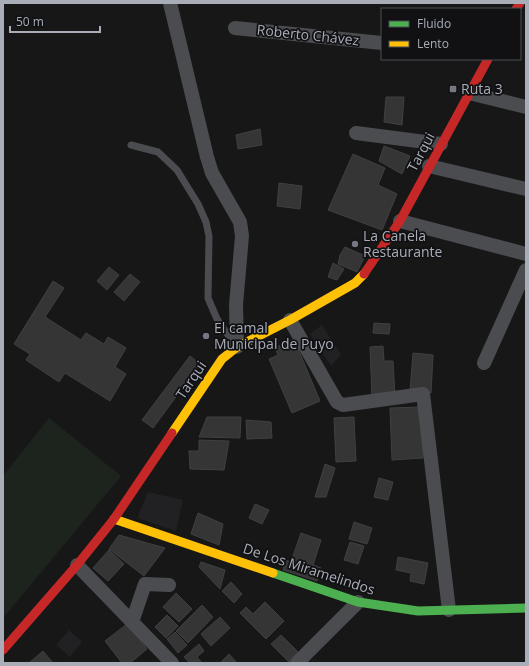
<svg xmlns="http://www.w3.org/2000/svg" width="529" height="666" font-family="'Open Sans',sans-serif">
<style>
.built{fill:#212123}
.green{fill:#1d241e}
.building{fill:#353536;stroke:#3f4043}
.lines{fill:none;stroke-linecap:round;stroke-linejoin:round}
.lane{stroke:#4b4c50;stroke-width:7}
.street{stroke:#4b4c50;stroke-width:14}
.fast{stroke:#4caf50;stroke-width:9}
.slow{stroke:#ffc107;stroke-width:9}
.jam{stroke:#c62828;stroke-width:9}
.poi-dot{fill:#757880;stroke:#111113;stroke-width:1.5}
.labels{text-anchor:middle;stroke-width:3.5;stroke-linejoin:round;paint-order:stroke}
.street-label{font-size:14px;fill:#a8adb8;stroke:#111113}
.poi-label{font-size:14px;fill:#a8adb8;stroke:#111113;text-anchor:start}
</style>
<rect width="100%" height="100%" fill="#171717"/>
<g class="built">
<polygon points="322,325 341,355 331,366 310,334"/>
<polygon points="148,492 183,500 176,531 137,518"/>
<polygon points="69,630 82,642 70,657 56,645"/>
</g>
<polygon class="green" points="49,418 121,476 3,618 3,476"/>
<g class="building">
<polygon points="386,97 404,97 402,125 384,122"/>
<polygon points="260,129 262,145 238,149 236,135"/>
<polygon points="384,146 410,156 402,174 379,161"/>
<polygon points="353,154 385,168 378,185 397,194 382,230 328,210"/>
<polygon points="279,183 302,186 300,209 277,206"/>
<polygon points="345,247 365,256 357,272 338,264 340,255"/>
<polygon points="333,263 344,269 337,280 328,277"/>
<polygon points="109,267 119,275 107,290 97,281"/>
<polygon points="130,274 140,282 124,301 114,292"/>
<polygon points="53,281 64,288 45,317 81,340 86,333 104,344 108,337 126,348 115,367 126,374 110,401 65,373 59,382 26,360 30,354 14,344"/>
<polygon points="374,323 390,324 389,334 373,333"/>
<polygon points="294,339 320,401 292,413 269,359 278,355 275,348"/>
<polygon points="383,346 384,361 393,361 395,396 372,397 370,347"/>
<polygon points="413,353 433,355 431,393 410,391"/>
<polygon points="190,356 200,364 153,428 142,420"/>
<polygon points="421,407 423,458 392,460 390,408"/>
<polygon points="207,417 241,417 240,438 199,437"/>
<polygon points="354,417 356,461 336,462 334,418"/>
<polygon points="246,420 271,422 272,438 247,439"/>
<polygon points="199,440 229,441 224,470 190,469 189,451 199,451"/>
<polygon points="325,464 335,468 326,497 315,497"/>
<polygon points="379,478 393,482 388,500 374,497"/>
<polygon points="255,504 269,510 262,524 249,518"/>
<polygon points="198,513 223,524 219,545 191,534"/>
<polygon points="354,522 372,528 367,544 349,539"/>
<polygon points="301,533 321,540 313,565 321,568 317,581 283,570 286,560 291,562"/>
<polygon points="119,535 165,548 144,576 109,549"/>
<polygon points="350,542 364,546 358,564 344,560"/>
<polygon points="109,550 124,564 108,581 93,568"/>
<polygon points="398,557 428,563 424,584 410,581 411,573 396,570"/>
<polygon points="201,562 225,570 220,589 199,567"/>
<polygon points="231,582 242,594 234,603 222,591"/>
<polygon points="176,593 192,609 179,622 163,607"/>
<polygon points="265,602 284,621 266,639 240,613 246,607 253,614"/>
<polygon points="202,605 213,617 188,643 176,631"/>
<polygon points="167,615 178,626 166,638 155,627"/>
<polygon points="220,617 230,628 211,646 201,634"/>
<polygon points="127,624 147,649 130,663 122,663 105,641"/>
<polygon points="175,632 187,645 178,653 167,639"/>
<polygon points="281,635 300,654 292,663 290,663 271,644"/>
<polygon points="199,644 204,651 197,657 202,663 190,663 184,657"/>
<polygon points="43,651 53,663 29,663"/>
<polygon points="229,654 237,663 220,663"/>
</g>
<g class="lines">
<polyline class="lane" points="131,145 158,152 177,170 198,204 206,222 209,236 208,298 217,319 228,335 237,340"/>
<g class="street">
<polyline points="170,3 207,157 212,173 240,222 242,236 236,305 237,347"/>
<polyline points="235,28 382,43"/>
<polyline points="469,93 526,107"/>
<polyline points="356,133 441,144"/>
<polyline points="429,166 526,189"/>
<polyline points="400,221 526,254"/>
<polyline points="290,320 337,402 343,405 423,394 449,610"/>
<polyline points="484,363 526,270"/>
<polyline points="77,565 172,663"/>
<polyline points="132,622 145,584 169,585"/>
<polyline points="297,663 358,602"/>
</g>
<polyline class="fast" points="273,573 358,602 418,611 526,608"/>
<g class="slow">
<polyline points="172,433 222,359 237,347 290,320 355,283 364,274"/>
<polyline points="114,519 273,573"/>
</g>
<g class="jam">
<polyline points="516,9 520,3"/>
<polyline points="364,274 400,221 488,59"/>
<polyline points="3,650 77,565 114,519 172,433"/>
</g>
</g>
<g class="poi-dot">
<rect x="449" y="85" width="8" height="8" rx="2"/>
<circle cx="355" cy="244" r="4"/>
<circle cx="206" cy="336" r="4"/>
</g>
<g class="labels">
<g class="street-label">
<text transform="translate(308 35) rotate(6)" y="5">Roberto Chávez</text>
<text transform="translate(421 152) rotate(-62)" y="5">Tarqui</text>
<text transform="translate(191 380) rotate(-56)" y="5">Tarqui</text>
<text transform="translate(309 569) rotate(18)" y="5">De Los Miramelindos</text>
</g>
<g class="poi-label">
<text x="461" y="94">Ruta 3</text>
<text x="363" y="241">La Canela<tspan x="363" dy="16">Restaurante</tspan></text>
<text x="214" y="333">El camal<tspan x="214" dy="16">Municipal de Puyo</tspan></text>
</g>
</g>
<rect width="529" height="666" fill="none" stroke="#a8adb8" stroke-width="8"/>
<rect x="381" y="8" width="140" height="52" fill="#111113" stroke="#4d4f55"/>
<rect x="389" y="21" width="20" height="6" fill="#4caf50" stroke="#4d4f55"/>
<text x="417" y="28" font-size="12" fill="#a8adb8">Fluido</text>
<rect x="389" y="41" width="20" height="6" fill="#ffc107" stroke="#4d4f55"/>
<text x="417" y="48" font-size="12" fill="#a8adb8">Lento</text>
<path d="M10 26v6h90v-6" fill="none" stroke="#a8adb8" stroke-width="2"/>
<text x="16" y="26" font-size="12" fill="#a8adb8" stroke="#111113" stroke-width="3" paint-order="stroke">50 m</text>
</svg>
